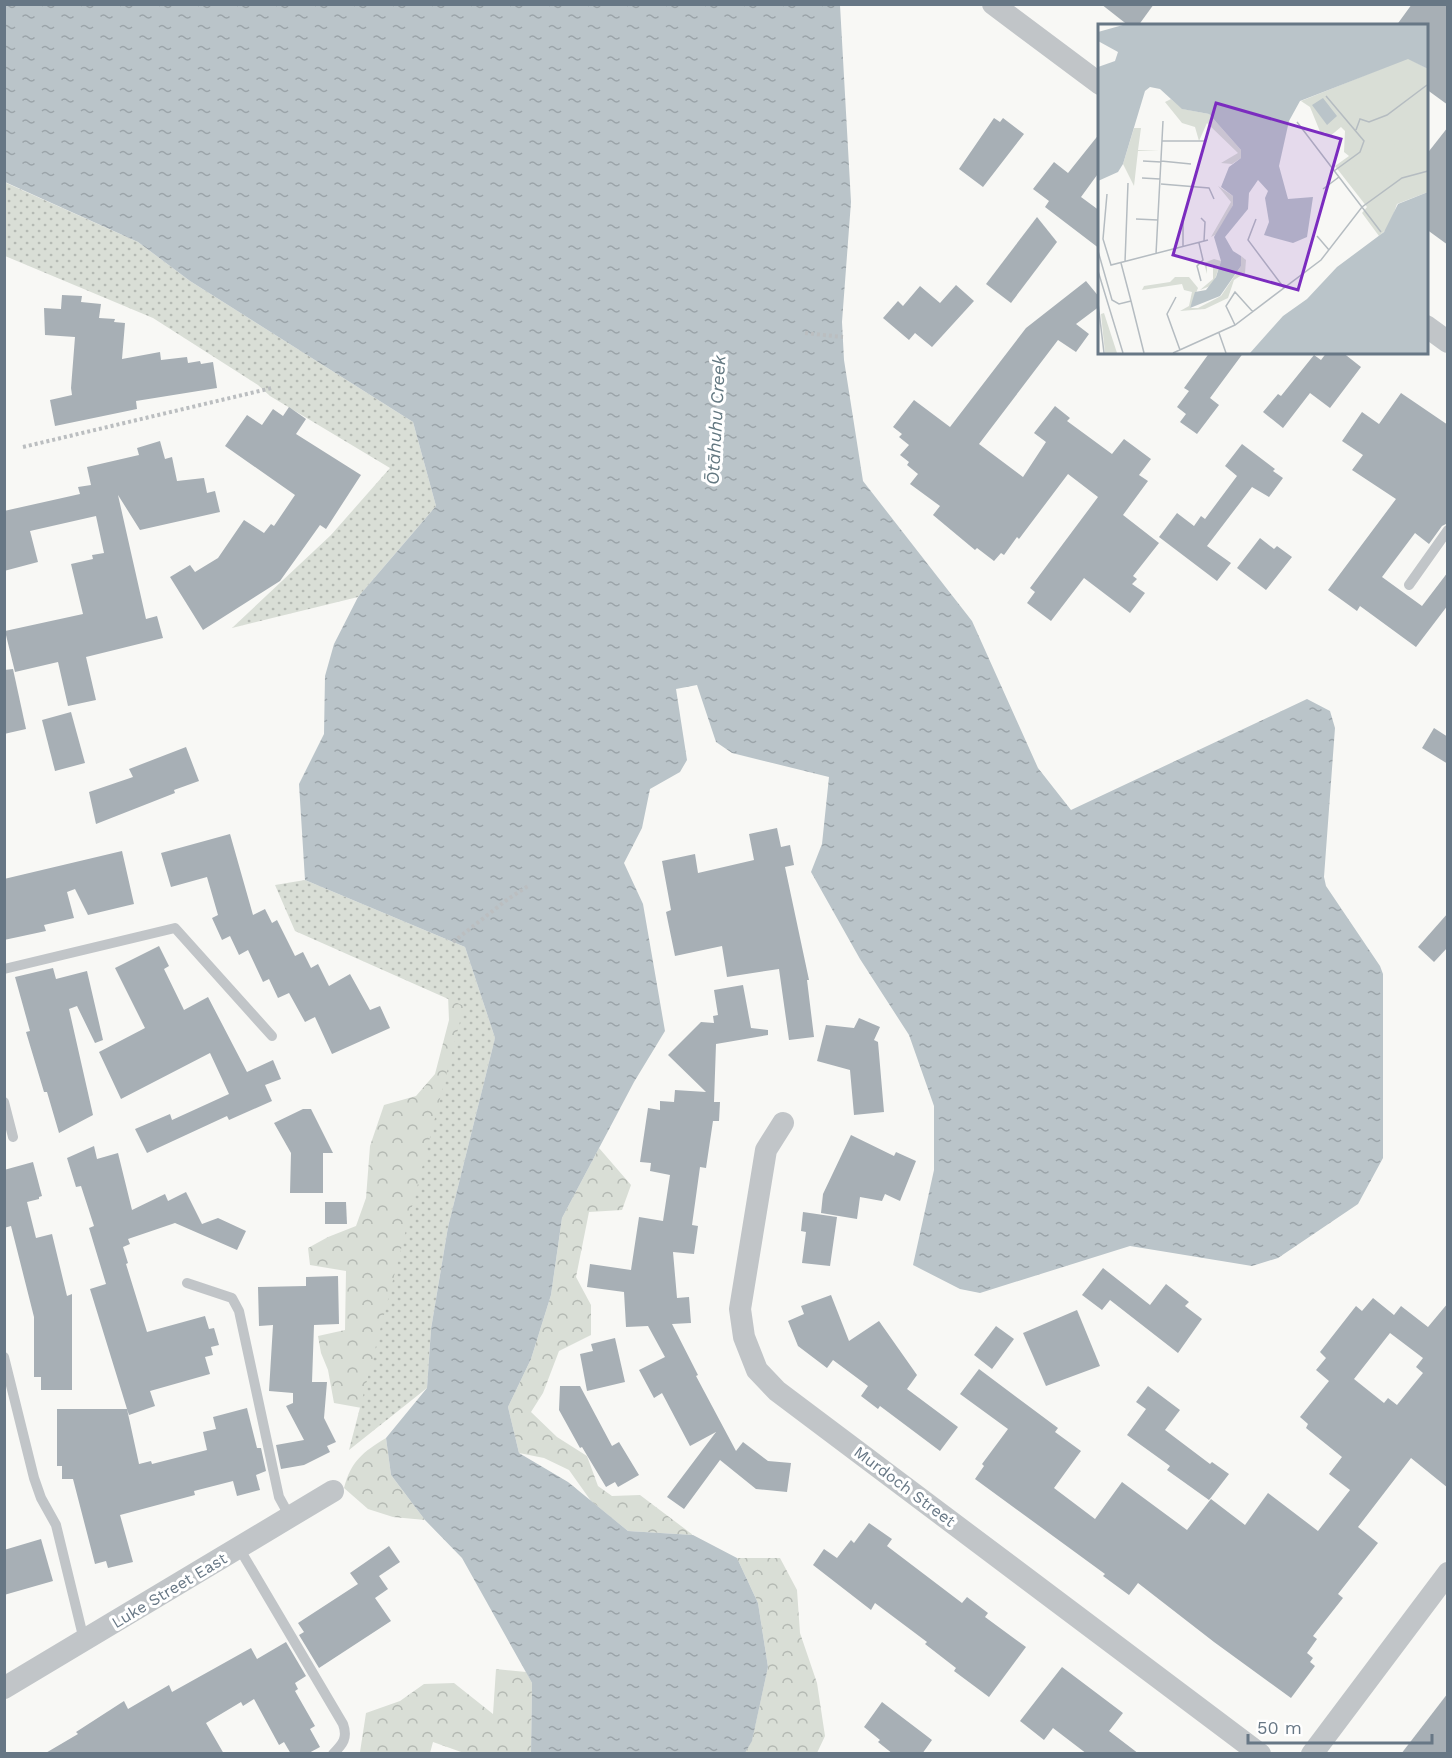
<svg xmlns="http://www.w3.org/2000/svg" width="1452" height="1758" font-family="'Work Sans',sans-serif">
<style>
.forest{fill:url(#forest-crowns)}
.park{fill:url(#park-dots)}
.water{fill:url(#water-ripples)}
.building{fill:#a7afb5;fill-rule:evenodd}
.lines{fill:none;stroke-linecap:round;stroke-linejoin:round}
.path{stroke:#bbbec0;stroke-width:4;stroke-dasharray:3 3;stroke-linecap:butt}
.lane{stroke:#c1c5c8;stroke-width:10}
.street{stroke:#c1c5c8;stroke-width:22}
.labels{text-anchor:middle;stroke-width:6;stroke-linejoin:round;paint-order:stroke}
.street-label{font-size:16px;fill:#677785;stroke:#fff}
.water-label{font-size:18px;font-style:italic;fill:#637881;stroke:#fff}
.inset-road{fill:none;stroke:#b5bcc1;stroke-width:1.5}
.view{fill:#7b2cbf;fill-opacity:0.15;stroke:#7b2cbf;stroke-width:3}
.inset-edge{fill:none;stroke:#677785;stroke-width:3}
</style>
<defs>
<pattern id="forest-crowns" width="20" height="18" patternUnits="userSpaceOnUse" patternTransform="scale(1.5)"><rect width="20" height="18" fill="#d9ded6"/><path d="M2 6a3 3 0 1 1 6 0M12 15a3 3 0 1 1 6 0" fill="none" stroke="#b4b9b3"/></pattern>
<pattern id="park-dots" width="8" height="8" patternUnits="userSpaceOnUse" patternTransform="scale(1.5)"><rect width="8" height="8" fill="#d9ded6"/><path d="M2 2h.1M6 6h.1" fill="none" stroke="#b4b9b3" stroke-width="1.8" stroke-linecap="round"/></pattern>
<pattern id="water-ripples" width="26" height="14" patternUnits="userSpaceOnUse" patternTransform="scale(1.5)"><rect width="26" height="14" fill="#bac4c9"/><path d="M2 4q2-2 4 0t4 0M15 11q2-2 4 0t4 0" fill="none" stroke="#9ba4a9"/></pattern>
</defs>
<rect width="100%" height="100%" fill="#f8f8f5"/>
<g class="forest">
<polygon points="447,970 495,1038 373,1410 334,1403 328,1370 321,1353 318,1336 345,1330 346,1271 310,1265 308,1248 328,1237 356,1226 366,1198 370,1146 384,1105 416,1096 435,1074 449,1020"/>
<polygon points="599,1148 631,1185 622,1210 589,1212 576,1277 591,1305 591,1335 559,1351 543,1393 531,1412 557,1437 587,1456 598,1486 612,1496 640,1495 693,1535 628,1531 591,1501 569,1470 544,1458 519,1453 508,1407 531,1359 551,1295 562,1218"/>
<path d="M386,1438L391,1475L425,1520L393,1517L368,1509L344,1488C351,1461 363,1452 386,1438Z"/>
<polygon points="737,1558 780,1558 797,1590 800,1633 817,1683 825,1736 817,1753 745,1753 752,1740 768,1667 758,1603"/>
<polygon points="496,1669 526,1672 532,1683 531,1753 464,1753 433,1742 430,1753 361,1754 360,1752 366,1713 400,1701 424,1684 454,1683 493,1714"/>
</g>
<g class="park">
<polygon points="4,182 138,242 190,281 413,422 436,506 358,597 232,628 331,535 390,468 270,396 258,385 153,318 5,256"/>
<polygon points="305,880 465,947 495,1038 448,1227 431,1329 427,1388 349,1450 464,1006 295,931 275,885"/>
</g>
<polygon class="water" points="5,4 840,5 851,202 842,322 844,360 863,481 972,621 1038,768 1071,810 1307,699 1330,711 1335,728 1324,877 1326,886 1380,966 1383,974 1383,1158 1358,1204 1278,1258 1252,1266 1130,1246 980,1293 960,1289 913,1265 934,1170 934,1106 909,1035 860,959 811,872 822,844 829,777 732,753 716,742 697,685 676,689 687,760 680,772 650,789 642,828 624,863 643,904 665,1031 634,1082 562,1218 551,1295 531,1359 508,1407 519,1453 568,1482 628,1531 693,1535 737,1558 758,1603 768,1667 752,1741 745,1753 531,1753 532,1683 462,1558 425,1520 391,1475 386,1438 427,1388 431,1329 448,1227 495,1038 465,947 305,880 299,784 324,734 325,676 334,644 358,597 436,506 413,422 190,281 138,242 5,182"/>
<g class="building">
<polygon points="1101,4 1154,4 1138,26 1129,26"/>
<polygon points="1412,4 1448,4 1448,105 1426,89 1426,26 1396,26"/>
<polygon points="994,118 1000,122 1003,118 1024,134 983,187 959,169"/>
<polygon points="1448,127 1448,245 1426,229 1426,155"/>
<polygon points="1100,133 1100,171 1081,197 1100,211 1100,249 1045,207 1049,201 1033,189 1054,162 1068,173"/>
<polygon points="1037,217 1057,242 1011,303 986,284"/>
<polygon points="1086,281 1100,298 1100,306 1076,324 1089,334 1076,352 1058,340 979,444 1023,477 1046,442 1034,433 1055,406 1070,418 1067,421 1112,454 1124,439 1151,459 1139,475 1148,481 1123,515 1159,543 1133,576 1137,579 1132,584 1145,593 1130,613 1084,578 1051,621 1027,603 1035,592 1030,588 1098,497 1068,474 1019,539 1017,537 1004,555 1001,553 994,561 977,548 975,550 933,515 940,506 910,484 918,474 907,465 909,462 900,455 909,445 899,437 902,434 893,427 914,400 950,427 1026,328"/>
<polygon points="956,285 974,301 932,347 915,333 909,340 883,318 898,301 903,306 920,286 940,303"/>
<polygon points="62,295 82,296 81,302 101,304 99,318 115,319 114,322 125,323 122,359 160,352 161,360 187,357 188,363 200,361 201,364 213,362 217,388 136,401 137,409 55,426 50,400 72,395 71,388 75,337 45,335 44,308 61,309"/>
<polygon points="1210,352 1244,352 1210,398 1219,405 1197,434 1180,422 1186,414 1177,407 1189,391 1184,388"/>
<polygon points="1327,352 1342,352 1361,367 1330,408 1310,393 1283,428 1263,412 1278,394 1281,396 1314,355 1321,360"/>
<polygon points="1401,393 1448,425 1448,523 1442,526 1429,544 1415,533 1382,577 1422,606 1448,572 1448,605 1416,647 1360,606 1357,611 1328,590 1396,499 1352,470 1363,455 1342,441 1362,412 1379,424"/>
<polygon points="289,407 306,419 296,434 361,475 326,529 320,525 280,581 203,630 170,577 190,565 195,572 218,558 244,520 264,533 271,524 274,526 295,495 225,446 247,415 262,425 273,409 283,416"/>
<polygon points="160,441 165,459 172,457 177,481 204,478 207,493 215,491 220,512 140,530 118,495 146,619 157,616 163,638 86,657 96,700 68,706 58,662 15,672 5,631 83,614 71,564 93,559 92,555 104,553 96,516 30,531 38,562 4,571 4,511 80,494 78,487 91,485 87,467 139,455 137,448"/>
<polygon points="1242,444 1275,469 1273,471 1283,478 1269,497 1252,487 1207,546 1231,563 1217,581 1159,537 1177,513 1194,526 1201,516 1205,519 1237,476 1225,466"/>
<polygon points="1260,538 1274,549 1277,546 1292,557 1266,590 1237,568"/>
<polygon points="13,669 26,729 4,734 4,670"/>
<polygon points="71,712 85,763 55,771 42,720"/>
<polygon points="1434,728 1448,737 1448,764 1422,748"/>
<polygon points="186,747 199,781 174,790 175,793 96,824 89,792 133,777 129,769"/>
<polygon points="777,828 781,847 790,845 794,865 785,867 809,980 807,980 814,1037 789,1040 779,969 727,977 722,946 675,956 666,912 671,910 662,861 695,854 698,873 754,860 749,834"/>
<polygon points="230,834 253,915 265,909 272,923 277,920 295,956 303,952 311,968 318,964 329,986 350,974 370,1010 380,1006 390,1028 332,1054 315,1017 305,1022 289,993 278,998 269,979 263,982 248,950 239,955 230,936 222,940 212,918 218,915 207,877 171,887 161,853"/>
<polygon points="122,851 134,904 88,915 75,889 67,892 74,918 44,925 46,931 4,940 4,879"/>
<polygon points="1448,913 1448,947 1434,962 1418,947"/>
<polygon points="159,946 169,966 164,969 184,1010 208,997 247,1072 273,1060 281,1079 265,1085 272,1101 229,1120 227,1116 147,1153 135,1129 170,1114 172,1120 229,1094 210,1053 121,1099 99,1052 145,1028 115,968"/>
<polygon points="53,968 56,979 87,971 103,1040 95,1043 77,1006 69,1009 93,1115 59,1133 47,1092 44,1092 26,1032 30,1031 15,977"/>
<polygon points="743,985 751,1028 768,1030 768,1035 716,1044 714,1102 720,1102 719,1121 713,1121 706,1168 700,1167 692,1225 698,1226 694,1254 673,1252 677,1298 689,1297 691,1323 672,1324 698,1375 696,1376 736,1451 743,1442 768,1461 791,1463 787,1492 756,1489 720,1460 684,1509 667,1497 716,1432 690,1446 662,1393 654,1398 639,1370 665,1357 648,1326 626,1327 624,1292 587,1287 590,1264 631,1270 639,1217 663,1221 670,1175 650,1171 651,1163 640,1162 648,1108 660,1110 660,1101 674,1102 675,1090 706,1092 668,1055 701,1022 714,1023 713,1016 718,1015 714,990"/>
<polygon points="859,1018 880,1027 874,1040 878,1042 884,1112 854,1115 850,1070 817,1061 826,1025 854,1028"/>
<polygon points="303,1109 311,1109 333,1153 323,1153 323,1193 290,1193 291,1153 274,1123"/>
<polygon points="851,1135 894,1156 896,1152 916,1161 900,1201 885,1194 882,1201 860,1197 857,1219 821,1213 823,1194"/>
<polygon points="94,1146 97,1159 118,1153 132,1210 165,1194 168,1201 186,1192 202,1224 218,1218 246,1231 237,1250 175,1223 128,1239 130,1244 123,1247 128,1263 126,1264 147,1332 205,1316 209,1329 214,1328 219,1345 211,1347 213,1355 205,1357 210,1374 150,1391 155,1406 129,1415 127,1409 139,1464 151,1461 152,1464 207,1450 203,1432 216,1429 213,1417 247,1408 257,1448 261,1448 266,1471 256,1475 260,1490 237,1496 233,1481 194,1491 195,1495 120,1515 133,1562 108,1568 106,1561 95,1564 73,1479 62,1479 62,1466 57,1466 57,1409 127,1409 90,1289 106,1284 89,1228 94,1226 81,1186 76,1187 67,1158"/>
<polygon points="33,1162 42,1196 39,1197 39,1199 27,1202 36,1238 52,1234 67,1296 72,1294 72,1390 41,1390 41,1377 34,1377 34,1317 11,1226 4,1228 4,1170"/>
<polygon points="325,1202 346,1202 347,1224 325,1224"/>
<polygon points="803,1212 837,1217 830,1266 802,1263 806,1232 801,1231"/>
<polygon points="1103,1268 1150,1305 1166,1284 1189,1302 1185,1306 1202,1319 1178,1353 1110,1300 1102,1310 1082,1295"/>
<polygon points="338,1276 339,1324 314,1325 312,1382 327,1382 324,1418 336,1442 327,1446 330,1452 304,1465 281,1469 276,1445 304,1440 286,1406 293,1403 293,1393 269,1391 273,1325 259,1326 258,1287 306,1286 306,1277"/>
<polygon points="831,1295 849,1341 879,1321 917,1375 907,1389 958,1427 940,1451 880,1406 878,1409 861,1396 868,1386 833,1360 827,1368 798,1346 788,1321 804,1314 801,1306"/>
<path d="M1373,1298L1394,1315L1401,1306L1428,1327L1448,1303V1488L1411,1458L1358,1527L1378,1543L1338,1594L1343,1598L1313,1636L1317,1639L1307,1653L1313,1658L1310,1662L1315,1666L1291,1698L1214,1642L1138,1583L1129,1595L1103,1576L1105,1574L975,1479L984,1466L982,1464L1008,1429L960,1394L979,1369L1058,1428L1055,1432L1081,1451L1054,1488L1095,1519L1122,1482L1187,1530L1211,1499L1245,1525L1268,1493L1318,1531L1350,1490L1329,1474L1342,1457L1306,1428L1308,1424L1300,1417L1329,1381L1316,1370L1326,1358L1320,1352L1356,1306L1362,1311ZM1390,1333L1423,1358L1416,1367L1423,1373L1397,1405L1388,1398L1384,1403L1354,1379Z"/>
<polygon points="1077,1310 1100,1366 1046,1386 1023,1333"/>
<polygon points="996,1326 1014,1339 992,1369 974,1355"/>
<polygon points="615,1338 625,1382 587,1391 580,1354 593,1351 591,1344"/>
<polygon points="560,1386 580,1386 612,1446 619,1442 639,1475 618,1487 615,1482 606,1487 582,1447 580,1448 559,1410"/>
<polygon points="1148,1386 1180,1410 1165,1430 1210,1464 1212,1462 1229,1474 1209,1500 1167,1470 1170,1466 1127,1435 1146,1409 1136,1402"/>
<polygon points="869,1523 892,1539 887,1546 962,1603 967,1597 988,1613 985,1617 1026,1647 989,1697 954,1671 956,1668 925,1644 927,1642 875,1603 871,1610 813,1565 824,1549 837,1558 851,1540 854,1543"/>
<polygon points="41,1539 53,1581 4,1595 4,1550"/>
<polygon points="389,1546 400,1562 379,1576 388,1589 375,1598 391,1621 319,1668 299,1635 304,1632 298,1623 358,1584 350,1573"/>
<polygon points="286,1642 306,1676 295,1683 298,1689 295,1691 315,1726 310,1729 320,1747 307,1754 291,1754 284,1742 279,1745 254,1699 243,1706 241,1702 206,1723 224,1754 44,1754 78,1734 76,1732 124,1701 128,1709 169,1685 172,1692 251,1648 257,1659"/>
<polygon points="1062,1667 1123,1713 1109,1731 1139,1754 1087,1754 1053,1728 1044,1740 1020,1721"/>
<polygon points="1448,1693 1448,1754 1401,1754"/>
<polygon points="882,1702 932,1740 922,1754 893,1754 878,1742 880,1740 864,1727"/>
</g>
<g class="lines">
<g class="path">
<polyline points="805,333 843,337"/>
<polyline points="23,447 272,388"/>
<polyline points="453,942 508,899 528,886"/>
</g>
<g class="lane">
<polyline points="1409,585 1448,530"/>
<polyline points="4,969 175,928 272,1036"/>
<polyline points="4,1102 13,1137"/>
<polyline points="187,1283 232,1298 239,1311 279,1497 290,1517"/>
<polyline points="4,1357 34,1478 41,1498 56,1525 84,1640"/>
<path d="M239,1548L343,1724C348,1738 343,1744 333,1754"/>
</g>
<g class="street">
<polyline points="993,4 1100,84"/>
<polyline points="1426,326 1448,342"/>
<polyline points="783,1123 766,1150 740,1309 744,1337 757,1370 777,1391 1260,1754"/>
<polyline points="4,1688 333,1491"/>
<polyline points="1312,1754 1448,1573"/>
</g>
</g>
<g class="labels">
<g class="street-label">
<text transform="translate(905 1486) rotate(37)" y="6">Murdoch Street</text>
<text transform="translate(169 1590) rotate(-31)" y="6">Luke Street East</text>
</g>
<g class="water-label">
<text transform="translate(716 420) rotate(-87)" y="6">Ōtāhuhu Creek</text>
</g>
</g>
<g transform="translate(1098 24)">
<rect width="330" height="330" fill="#f8f8f5"/>
<path d="M6,289L19,329H7L3,290Z" fill="#d9ded6"/>
<path d="M143,232L148,236L147,249L136,256L130,274L107,285L82,287L91,282L94,268L86,266L84,260L44,266L46,262L72,258L77,253H91L100,264L92,284H100L123,272L143,242ZM116,235L123,237L115,261L102,266L115,255V242H109V250L106,239Z" fill="#d9ded6"/>
<path d="M310,34L330,45V168L299,180L291,203L281,212L264,189L269,183L237,142L251,132L246,128L247,107L243,103L231,113L227,108L223,110L212,83L203,77ZM73,75L85,85L111,90L143,126V134L134,140L123,139L140,129L109,99L101,117L97,103L84,99L67,78ZM36,104H43L40,126L61,127H40L36,162L25,140ZM120,162L135,172V181L121,209L113,213L133,178Z" fill="#d9ded6"/>
<path d="M320,95L330,113L309,129L297,113ZM290,112L310,138L294,150L274,124ZM330,116V141L322,147L310,131ZM269,128L289,154L273,166L253,140Z" fill="#d9ded6"/>
<path d="M25,1H330V45L310,35L202,77L191,97L181,142L190,175L215,173L209,213L195,219L166,211L171,198L167,174L170,167L160,156L151,169L150,185L127,213L135,227L143,232V242L122,272L92,284L97,268L108,266L118,253L123,237L116,213L135,181V172L123,163L131,143L143,134V126L111,90L84,85L62,65L52,63L47,67L25,140L20,148L0,157V43L17,37L20,28L0,17V8ZM225,74L239,92L229,101L214,81ZM330,168V329H152L185,292L209,275L239,243L286,208L300,180Z" fill="#bac4c9"/>
<path class="inset-road" d="M228,72L266,117L262,128L236,147M199,98L283,208M258,106L262,95L271,98L289,91L329,61M64,117H106M45,137L63,138M63,137L93,140M44,154L62,155M63,160L111,164L116,175M225,165L241,153M9,170L5,215L13,241L110,216M103,194L107,198L106,217M38,195L60,196M158,195L150,216L186,264M219,212L231,226M101,219L105,236L99,242L103,257M85,223V193M0,227L14,276L21,280L33,277M58,230L65,97M27,238L30,159M23,239L33,277M0,247L25,329M78,273L69,290L82,326M33,277L46,329M0,279L6,329M137,301L128,282L137,268L155,288M121,309L128,329M75,329L137,301L223,236L264,183L304,154L330,147"/>
<path class="view" d="M118,79L243,115L200,266L75,231Z"/>
<rect width="330" height="330" class="inset-edge"/>
</g>
<rect width="1452" height="1758" fill="none" stroke="#677785" stroke-width="12"/>
<path d="M1248 1734v9h184v-9" fill="none" stroke="#677785" stroke-width="3"/>
<text x="1257" y="1734" font-size="18" fill="#677785" stroke="#ffffff" stroke-width="4.5" paint-order="stroke">50 m</text>
</svg>
